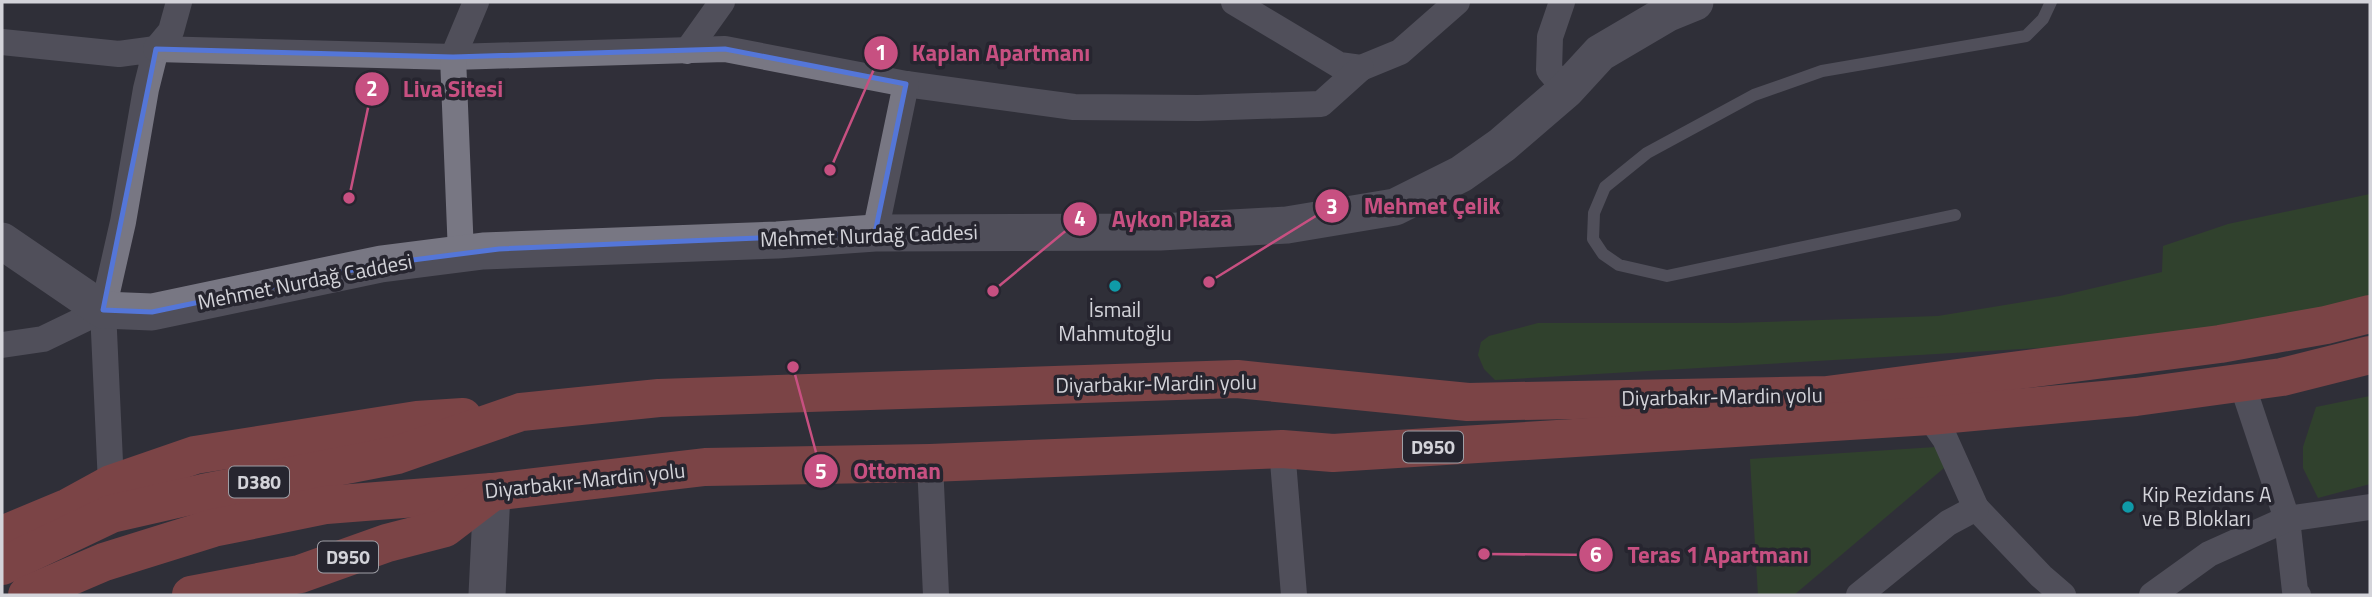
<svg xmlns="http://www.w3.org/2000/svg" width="2372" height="597" font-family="'Titillium Web',sans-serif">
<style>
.green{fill:#32571f}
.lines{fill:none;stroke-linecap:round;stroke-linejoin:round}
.lane{stroke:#787783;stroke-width:12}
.street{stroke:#787783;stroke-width:26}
.secondary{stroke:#787783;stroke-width:37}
.highway{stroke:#d85d58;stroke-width:38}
.marked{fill:none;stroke:#5476d8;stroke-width:5;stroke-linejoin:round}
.culture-dot{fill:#0f9aa8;stroke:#26252f;stroke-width:2.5}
.labels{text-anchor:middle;stroke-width:7;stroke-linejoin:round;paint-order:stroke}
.shield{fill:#26252f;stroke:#9f9fa6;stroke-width:2}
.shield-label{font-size:19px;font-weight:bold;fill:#d3d3d9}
.street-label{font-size:21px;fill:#d3d3d9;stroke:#26252f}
.poi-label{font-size:21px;fill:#d3d3d9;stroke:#26252f}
.leader{fill:none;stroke:#c75081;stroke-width:2.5}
.callout-dot{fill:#c75081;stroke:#26252f;stroke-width:2.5}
.mark-label{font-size:21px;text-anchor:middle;font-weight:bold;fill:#fff}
.callout-label{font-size:23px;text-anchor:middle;font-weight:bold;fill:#c75081;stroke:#26252f;stroke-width:7;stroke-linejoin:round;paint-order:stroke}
</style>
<rect width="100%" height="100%" fill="#302f39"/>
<g class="green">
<polygon points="2370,194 2370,298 2206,329 2056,347 1495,380 1484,369 1478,355 1481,342 1489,336 1538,323 1735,323 1938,316 2060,296 2162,272 2163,246 2228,224"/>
<polygon points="2370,396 2370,484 2318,498 2303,468 2303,447 2316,407"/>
<polygon points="1936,447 1944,468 1794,595 1758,595 1750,459"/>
</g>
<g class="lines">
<polyline class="lane" points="1955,215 1667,276 1619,265 1603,254 1593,239 1594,213 1605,187 1647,153 1754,95 1822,71 2026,36 2043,19 2051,2"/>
<g class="street">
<polyline points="1234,2 1339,65 1361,68 1400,52 1457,2"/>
<polyline points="1562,2 1550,37 1549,70 1566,90"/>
<polyline points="2,42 119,54 156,49 146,89 123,222 103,310 111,484"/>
<polyline points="156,49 453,57 725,49 906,84 1074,107 1198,108 1321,104 1361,68"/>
<polyline points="156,49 171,31 179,2"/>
<polyline points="687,51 722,2"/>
<polyline points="875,233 906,84"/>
<polyline points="461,254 453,57 476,2"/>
<polyline points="2,345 43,339 103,310"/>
<polyline points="2242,384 2287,519 2295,591 2298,595"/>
<polyline points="1282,449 1294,595"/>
<polyline points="930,463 936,595"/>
<polyline points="1976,508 2041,576 2063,595"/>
<polyline points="1859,595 1948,523 1976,508 1945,439 1929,416"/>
<polyline points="2152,595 2209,554 2287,519 2370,507"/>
</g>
<g class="secondary">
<polyline points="2,241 103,310 152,312 381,264 483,251 777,240 875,233 1160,232 1287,225 1395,207 1461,174 1502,145 1566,90 1600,53 1668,13 1695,2"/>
<polyline points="487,595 492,492"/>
</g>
<g class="highway">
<polyline points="2,535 69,507 111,484 195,455 417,420 463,417"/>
<polyline points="2,566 111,514 203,493 397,455 521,412 659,398 1237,379 1468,402 1827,395 2220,344 2326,325 2370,314"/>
<polyline points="27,595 104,562 213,528 326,505 492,492 705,467 930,463 1282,449 1333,453 1929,416 2136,397 2282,377 2370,355"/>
<polyline points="191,595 300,574 387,543 445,528 492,492"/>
</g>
</g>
<path d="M0 0H2372V597H0ZM156,49L453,57L725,49L906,84L875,233L499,249L381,264L152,312L103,310Z" fill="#302f39" fill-opacity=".55" fill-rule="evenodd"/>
<path class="marked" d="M156,49L453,57L725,49L906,84L875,233L499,249L381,264L152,312L103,310Z"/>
<g class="culture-dot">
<circle cx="1115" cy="286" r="7"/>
<circle cx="2128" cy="507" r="7"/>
</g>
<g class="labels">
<g class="shield">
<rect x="1403" y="431.5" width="60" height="31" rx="5"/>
<rect x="229" y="466.5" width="60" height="31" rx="5"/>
<rect x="318" y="541.5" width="60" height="31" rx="5"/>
</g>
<g class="shield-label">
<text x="1433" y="454">D950</text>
<text x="259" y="489">D380</text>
<text x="348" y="564">D950</text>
</g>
<g class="street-label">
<text transform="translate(869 236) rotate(-2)" y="7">Mehmet Nurdağ Caddesi</text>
<text transform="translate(305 282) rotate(-11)" y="7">Mehmet Nurdağ Caddesi</text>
<text transform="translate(1156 384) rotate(-1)" y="7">Diyarbakır-Mardin yolu</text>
<text transform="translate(1722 397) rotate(-1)" y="7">Diyarbakır-Mardin yolu</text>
<text transform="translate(585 481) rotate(-6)" y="7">Diyarbakır-Mardin yolu</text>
</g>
<g class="poi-label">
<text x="1115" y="317">İsmail<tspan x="1115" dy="24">Mahmutoğlu</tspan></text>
<text x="2142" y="502" text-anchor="start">Kip Rezidans A<tspan x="2142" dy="24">ve B Blokları</tspan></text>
</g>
</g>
<path class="leader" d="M830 170L881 53M349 198L372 89M1209 282L1332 206M993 291L1080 219M793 367L821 471M1484 554L1596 555"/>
<g class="callout-dot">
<circle cx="830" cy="170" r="7"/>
<circle cx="349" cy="198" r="7"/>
<circle cx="1209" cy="282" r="7"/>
<circle cx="993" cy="291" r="7"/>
<circle cx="793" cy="367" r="7"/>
<circle cx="1484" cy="554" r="7"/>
<circle cx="881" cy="53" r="18"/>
<circle cx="372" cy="89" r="18"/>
<circle cx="1332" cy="206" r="18"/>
<circle cx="1080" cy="219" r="18"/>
<circle cx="821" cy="471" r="18"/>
<circle cx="1596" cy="555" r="18"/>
</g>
<g class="mark-label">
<text x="881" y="60">1</text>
<text x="372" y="96">2</text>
<text x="1332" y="214">3</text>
<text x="1080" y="226">4</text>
<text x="821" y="479">5</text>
<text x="1596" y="562">6</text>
</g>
<g class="callout-label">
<text x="1001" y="61">Kaplan Apartmanı</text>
<text x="453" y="97">Liva Sitesi</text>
<text x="1432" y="214">Mehmet Çelik</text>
<text x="1172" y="227">Aykon Plaza</text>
<text x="897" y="479">Ottoman</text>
<text x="1718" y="563">Teras 1 Apartmanı</text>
</g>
<rect width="2372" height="597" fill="none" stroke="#d3d3d9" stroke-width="7"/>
</svg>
